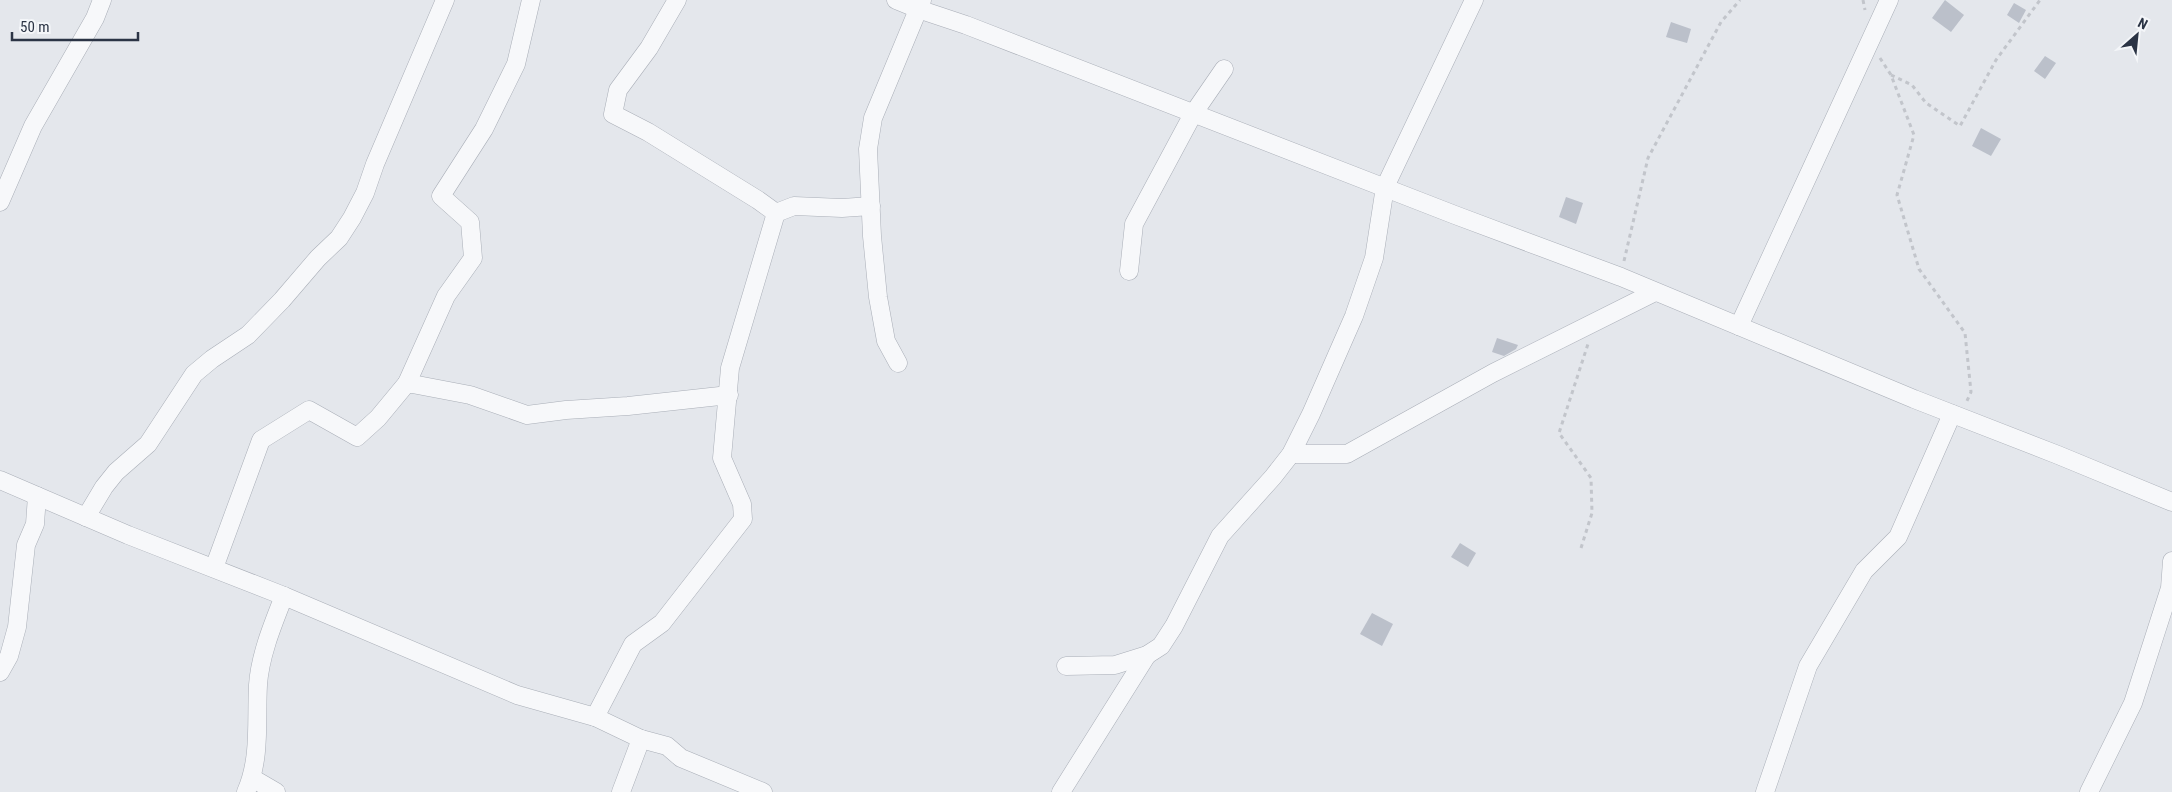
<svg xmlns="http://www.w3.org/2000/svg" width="2172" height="792" font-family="'Roboto Condensed',sans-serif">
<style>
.building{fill:#bbc0ca}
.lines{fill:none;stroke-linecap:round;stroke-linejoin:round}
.street-casing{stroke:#a9aeb7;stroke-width:19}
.path{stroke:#c2c5cb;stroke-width:3;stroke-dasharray:4 4;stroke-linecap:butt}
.street{stroke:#f7f8fa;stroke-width:18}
</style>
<rect width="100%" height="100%" fill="#e4e7ec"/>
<g class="building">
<polygon points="1945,0 1964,15 1951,32 1932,18"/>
<polygon points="2014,3 2026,10 2019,23 2007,15"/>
<polygon points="1671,22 1691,29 1687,43 1666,37"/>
<polygon points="2045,56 2056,63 2045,79 2034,71"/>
<polygon points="1981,128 2001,139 1991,156 1972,146"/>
<polygon points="1566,197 1583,203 1576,224 1559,217"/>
<polygon points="1497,338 1518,345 1516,349 1504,356 1492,352"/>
<polygon points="1460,543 1476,553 1468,567 1451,557"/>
<polygon points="1372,613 1393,624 1382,646 1360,634"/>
</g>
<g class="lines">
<g class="street-casing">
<g id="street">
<polyline points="677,0 649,48 618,90 613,114 648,132 758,200 776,213"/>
<polyline points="896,0 918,9 966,25 1455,215 1621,277 1914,399 2058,455 2172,502"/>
<polyline points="0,202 33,126 95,18 102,0"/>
<polyline points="1129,271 1134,224 1193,114 1224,69"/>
<polyline points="1739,326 1889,0"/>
<polyline points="898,363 886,341 878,297 872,236 868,149 873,118 922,0"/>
<polyline points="407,383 446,296 473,258 470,222 441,196 484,129 516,64 531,0"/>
<polyline points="1291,454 1347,454 1493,373 1655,292"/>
<polyline points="0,480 128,535 284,596 517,695 595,717 641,739 667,746 681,758 763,792"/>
<polyline points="86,517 104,487 116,472 148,444 194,374 212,359 248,335 282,300 318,258 339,238 352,218 365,193 375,164 445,0"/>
<polyline points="214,568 261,440 309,410 357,437 378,418 407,383 470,395 527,415 566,410 628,406 729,395"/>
<polyline points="1066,666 1115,665 1147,655 1161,646 1174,626 1220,536 1273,477 1291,454 1311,414 1354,316 1374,258 1385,187 1474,0"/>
<polyline points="0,672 9,656 17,627 26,545 35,524 37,496"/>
<polyline points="595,717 633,644 662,623 743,519 742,504 722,458 730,368 776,213 794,206 842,208 871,206"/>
<polyline points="252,778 276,792"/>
<path d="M246,792C261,758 256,721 258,685C260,655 273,624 284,596"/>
<polyline points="621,792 641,739"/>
<polyline points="1061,792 1147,655"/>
<polyline points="1765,792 1808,666 1864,571 1898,537 1952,414"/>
<polyline points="2089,792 2133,703 2170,588 2172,561"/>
</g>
</g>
<g class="path">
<polyline points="1863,0 1865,10"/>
<polyline points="1880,58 1891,75 1914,135 1897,195 1919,269 1965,333 1971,392 1966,403"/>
<polyline points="1891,75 1912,85 1926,103 1960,126 1996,60 2040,0"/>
<polyline points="1624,261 1648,158 1721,22 1740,0"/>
<polyline points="1581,548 1592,513 1591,478 1559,433 1588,344"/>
</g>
<use href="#street" class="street"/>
</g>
<g transform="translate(2137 35) rotate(27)" stroke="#f4f6f9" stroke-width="4" paint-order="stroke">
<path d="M0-4L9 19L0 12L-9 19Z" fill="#2b3445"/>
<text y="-8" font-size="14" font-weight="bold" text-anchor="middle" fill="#2b3445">N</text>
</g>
<path d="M12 32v8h126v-8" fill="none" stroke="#2b3445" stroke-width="2.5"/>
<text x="20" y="32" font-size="15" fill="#2b3445" stroke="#f4f6f9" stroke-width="4" paint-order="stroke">50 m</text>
</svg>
